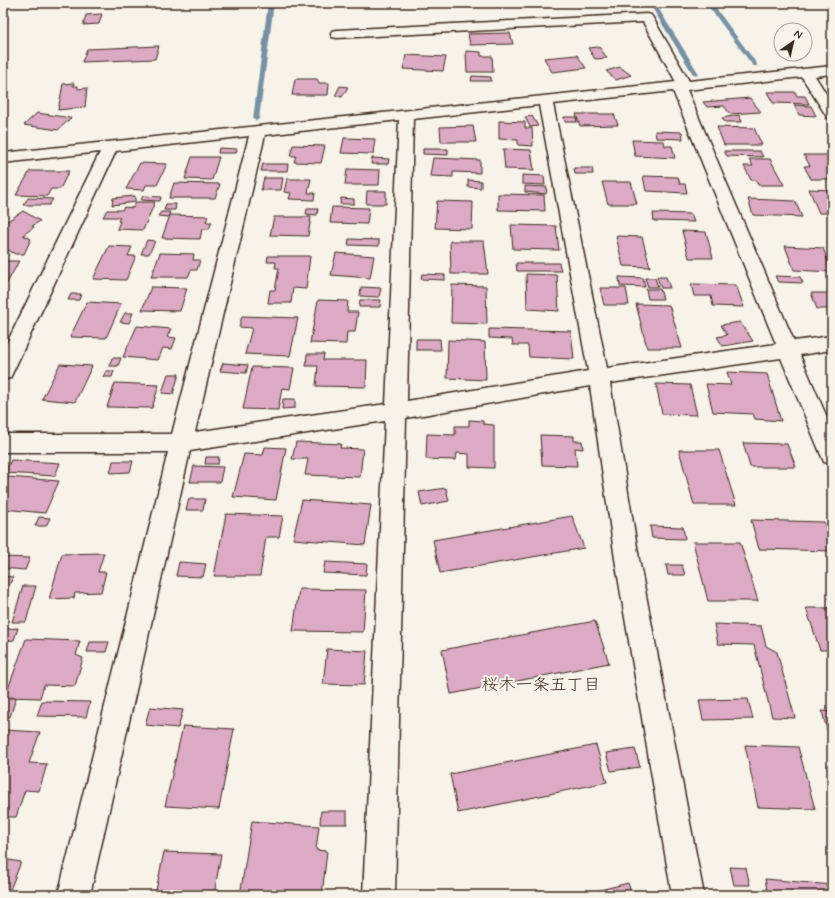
<svg xmlns="http://www.w3.org/2000/svg" width="835" height="898" font-family="Mynerve,'Klee One',sans-serif">
<style>
.lines{fill:none;stroke-linecap:round;stroke-linejoin:round}
.stream{fill:#7691a4;fill-rule:evenodd}
.building{fill:#ddaac6;stroke:#3b2a1e}
.minor-casing{stroke:#3b2a1e;stroke-width:3}
.minor{fill:#f7f3e8;fill-rule:evenodd}
.labels{text-anchor:middle;stroke-width:4;stroke-linejoin:round;paint-order:stroke}
.near-neighbourhood-label{font-size:17px;fill:#3b2a1e;stroke:#f7f3e8}
</style>
<rect width="100%" height="100%" fill="#f7f3e8"/>
<filter id="ink" filterUnits="userSpaceOnUse"><feTurbulence type="fractalNoise" baseFrequency=".025" numOctaves="2"/><feDisplacementMap in="SourceGraphic" scale="8" xChannelSelector="R" yChannelSelector="G"/><feConvolveMatrix kernelMatrix="1 2 1 2 8 2 1 2 1" color-interpolation-filters="sRGB"/></filter>
<g filter="url(#ink)">
<g class="lines">
<g class="stream">
<polygon points="268,3 274,3 259,119 256,121 253,119"/>
<polygon points="649,3 655,3 699,74 698,75 693,74"/>
<polygon points="706,3 712,3 757,64 757,66 753,66"/>
</g>
</g>
<g class="building">
<polygon points="102,14 99,24 83,25 86,15"/>
<polygon points="510,33 513,44 470,45 468,34"/>
<polygon points="159,46 155,59 82,62 87,49"/>
<polygon points="599,47 607,58 595,59 588,48"/>
<polygon points="466,51 481,52 481,56 492,56 493,72 467,72"/>
<polygon points="406,55 446,57 443,71 403,69"/>
<polygon points="577,55 586,68 552,72 544,58"/>
<polygon points="620,67 631,75 616,80 606,71"/>
<polygon points="472,76 491,77 491,81 471,81"/>
<polygon points="295,79 317,79 319,83 329,83 328,95 292,95"/>
<polygon points="74,83 73,86 78,86 78,89 87,88 85,107 58,110 63,84"/>
<polygon points="340,86 348,87 342,97 335,96"/>
<polygon points="767,92 795,92 797,96 805,96 809,104 773,103"/>
<polygon points="750,98 761,112 730,114 724,106 707,107 703,102"/>
<polygon points="794,105 811,106 816,116 799,115"/>
<polygon points="37,113 71,118 58,130 24,125"/>
<polygon points="576,114 614,114 618,125 580,126"/>
<polygon points="739,115 742,122 725,122 722,118"/>
<polygon points="532,116 538,126 530,127 525,117"/>
<polygon points="564,117 576,117 577,122 565,122"/>
<polygon points="499,121 525,122 525,128 532,128 533,146 518,145 518,140 499,139"/>
<polygon points="473,126 476,142 441,142 440,127"/>
<polygon points="717,127 754,128 762,145 724,145"/>
<polygon points="655,131 682,132 683,139 656,138"/>
<polygon points="344,138 375,139 373,154 341,153"/>
<polygon points="632,140 664,141 665,146 672,146 675,158 635,156"/>
<polygon points="293,145 325,146 321,163 294,162 296,156 290,156"/>
<polygon points="219,148 237,149 236,153 218,153"/>
<polygon points="423,149 448,149 448,155 423,154"/>
<polygon points="503,149 531,150 534,170 505,169"/>
<polygon points="724,151 760,151 763,157 727,156"/>
<polygon points="804,155 832,155 832,179 811,179 804,166 810,166"/>
<polygon points="192,157 219,157 212,180 185,179"/>
<polygon points="372,158 389,159 388,164 371,164"/>
<polygon points="433,158 480,160 480,173 453,172 453,177 430,176"/>
<polygon points="749,159 770,159 784,185 758,185 756,180 751,180 744,166 753,166"/>
<polygon points="140,163 167,164 157,185 146,185 144,190 126,189"/>
<polygon points="263,164 288,164 287,171 261,171"/>
<polygon points="574,168 592,168 593,174 575,174"/>
<polygon points="347,169 380,170 379,185 345,185"/>
<polygon points="30,171 69,171 60,189 51,189 47,196 16,195"/>
<polygon points="522,175 544,176 545,185 522,184"/>
<polygon points="643,176 678,177 680,184 685,184 687,193 646,191"/>
<polygon points="264,178 283,178 281,190 261,190"/>
<polygon points="287,179 311,179 308,193 315,193 314,200 289,199 291,193 284,192"/>
<polygon points="468,180 481,181 481,188 468,187"/>
<polygon points="602,182 631,182 637,204 608,204"/>
<polygon points="174,183 220,184 215,198 169,198"/>
<polygon points="525,186 547,187 546,194 525,192"/>
<polygon points="809,189 832,190 832,213 819,213"/>
<polygon points="367,191 386,191 386,204 366,204"/>
<polygon points="498,194 544,195 545,211 498,210"/>
<polygon points="135,196 135,202 112,205 113,198"/>
<polygon points="143,196 161,197 160,201 141,200"/>
<polygon points="28,198 53,199 49,205 23,205"/>
<polygon points="341,198 354,199 354,204 340,204"/>
<polygon points="748,199 795,201 802,217 753,215"/>
<polygon points="437,201 473,202 472,229 435,228"/>
<polygon points="136,202 155,202 143,230 117,229 120,221 118,221 120,217 103,217 107,210 122,210 124,207 133,208"/>
<polygon points="166,204 176,204 175,210 164,210"/>
<polygon points="332,207 369,208 367,224 330,223"/>
<polygon points="307,209 318,209 317,215 306,214"/>
<polygon points="23,211 40,221 32,226 34,227 23,235 31,239 24,254 15,254 3,247 3,224"/>
<polygon points="161,212 170,212 168,217 158,216"/>
<polygon points="653,213 691,214 694,222 654,221"/>
<polygon points="170,215 208,216 206,222 212,222 209,229 202,229 200,239 162,238"/>
<polygon points="274,217 311,217 308,236 270,235"/>
<polygon points="511,225 556,226 559,250 513,249"/>
<polygon points="682,231 706,232 713,258 689,258"/>
<polygon points="616,236 642,237 650,267 623,266"/>
<polygon points="349,239 379,240 379,246 348,245"/>
<polygon points="147,240 155,241 149,254 141,254"/>
<polygon points="450,241 484,241 488,274 451,274"/>
<polygon points="109,246 132,247 128,256 136,256 126,280 93,279"/>
<polygon points="785,246 823,248 832,272 794,270"/>
<polygon points="160,253 194,254 193,260 200,260 197,270 191,270 188,277 151,277"/>
<polygon points="336,253 374,256 370,278 331,275"/>
<polygon points="268,256 310,256 306,289 293,288 291,303 268,303 270,290 275,290 279,268 275,268 276,262 267,262"/>
<polygon points="3,261 19,261 6,285 3,285"/>
<polygon points="516,263 559,263 561,271 517,271"/>
<polygon points="422,274 445,275 445,280 421,279"/>
<polygon points="526,274 557,275 559,311 527,309"/>
<polygon points="775,276 800,277 803,283 778,282"/>
<polygon points="619,277 643,278 645,287 620,286"/>
<polygon points="657,277 666,277 670,288 661,288"/>
<polygon points="645,278 655,278 658,287 648,287"/>
<polygon points="691,284 736,285 744,307 713,306 711,296 694,296"/>
<polygon points="452,285 486,286 487,324 451,323"/>
<polygon points="151,287 187,288 180,311 142,310"/>
<polygon points="361,287 381,288 379,297 360,296"/>
<polygon points="600,288 626,288 629,305 604,305"/>
<polygon points="646,289 660,289 663,299 648,299"/>
<polygon points="811,293 832,293 832,309 817,309"/>
<polygon points="71,294 81,294 79,300 68,300"/>
<polygon points="318,300 348,301 347,312 358,312 355,332 347,332 346,344 310,343"/>
<polygon points="360,300 381,300 380,307 359,307"/>
<polygon points="87,302 121,304 106,338 70,337"/>
<polygon points="636,304 669,305 682,348 647,348"/>
<polygon points="125,313 133,313 129,323 120,322"/>
<polygon points="242,316 298,318 290,356 245,354 252,328 239,327"/>
<polygon points="740,322 753,341 723,346 717,337 727,335 721,325"/>
<polygon points="137,326 171,329 167,337 176,338 172,349 163,348 158,360 123,357"/>
<polygon points="489,329 571,331 574,359 529,357 528,345 513,345 512,339 489,338"/>
<polygon points="416,339 440,339 441,350 416,350"/>
<polygon points="448,340 485,342 486,380 447,378"/>
<polygon points="307,354 324,354 323,360 367,360 366,387 316,386 318,366 306,366"/>
<polygon points="112,358 121,358 118,366 109,366"/>
<polygon points="223,363 248,365 246,373 220,371"/>
<polygon points="60,364 92,366 75,402 42,399"/>
<polygon points="252,367 294,368 290,389 282,388 278,410 243,409"/>
<polygon points="106,371 114,371 112,377 103,377"/>
<polygon points="727,372 767,374 781,421 755,419 753,414 713,412 706,384 731,385"/>
<polygon points="168,374 179,374 173,394 162,393"/>
<polygon points="115,383 159,385 152,408 107,407"/>
<polygon points="656,384 690,385 697,415 662,414"/>
<polygon points="283,399 295,399 295,408 282,409"/>
<polygon points="469,420 483,421 483,424 494,425 494,468 469,467 469,454 457,453 456,460 426,459 427,434 455,435 455,426 469,426"/>
<polygon points="540,435 574,436 574,441 582,441 583,449 575,448 577,466 542,465"/>
<polygon points="296,442 341,444 340,448 363,449 360,477 305,475 308,459 292,459"/>
<polygon points="743,443 787,444 796,467 750,467"/>
<polygon points="265,447 286,448 276,500 233,497 244,454 263,455"/>
<polygon points="679,450 719,450 736,505 694,505"/>
<polygon points="206,457 219,457 218,464 205,464"/>
<polygon points="11,460 60,463 55,476 5,473"/>
<polygon points="113,461 133,461 130,472 110,473"/>
<polygon points="194,466 223,467 220,482 190,482"/>
<polygon points="8,477 59,481 45,513 3,509 3,488"/>
<polygon points="446,488 449,501 422,506 419,492"/>
<polygon points="189,499 205,499 203,510 186,510"/>
<polygon points="302,500 371,505 365,545 293,539"/>
<polygon points="226,514 283,516 279,537 266,537 260,576 214,576"/>
<polygon points="572,516 584,548 440,573 433,540"/>
<polygon points="39,517 50,518 46,526 35,526"/>
<polygon points="751,520 824,522 832,544 832,551 759,549"/>
<polygon points="650,526 683,527 685,539 652,538"/>
<polygon points="693,542 740,542 758,601 708,601"/>
<polygon points="104,553 98,572 106,572 101,592 75,593 74,598 49,599 62,554"/>
<polygon points="3,557 30,558 25,570 3,568"/>
<polygon points="179,562 206,564 203,577 176,576"/>
<polygon points="325,562 367,564 366,575 323,573"/>
<polygon points="666,565 682,565 685,575 668,575"/>
<polygon points="3,576 13,577 3,600"/>
<polygon points="23,586 36,586 26,622 12,622"/>
<polygon points="299,589 366,590 363,632 293,631"/>
<polygon points="806,608 832,608 832,650 820,650"/>
<polygon points="595,621 609,663 451,694 442,650"/>
<polygon points="714,624 761,626 766,646 777,652 795,718 772,717 754,645 718,644"/>
<polygon points="18,628 14,640 3,641 4,629"/>
<polygon points="26,639 80,641 76,655 83,658 75,686 44,685 40,698 5,697"/>
<polygon points="90,642 109,642 106,652 87,652"/>
<polygon points="327,649 367,651 364,685 323,684"/>
<polygon points="3,698 16,698 10,717 3,716"/>
<polygon points="748,699 753,719 703,720 699,700"/>
<polygon points="42,701 90,702 86,717 37,716"/>
<polygon points="150,707 183,710 178,728 145,725"/>
<polygon points="822,711 832,712 832,749"/>
<polygon points="183,726 234,729 219,809 165,806"/>
<polygon points="3,730 40,732 29,763 47,764 39,791 25,790 16,817 3,817"/>
<polygon points="596,745 607,782 458,813 450,774"/>
<polygon points="745,745 798,747 815,809 758,807"/>
<polygon points="635,749 640,767 611,771 606,753"/>
<polygon points="321,811 347,811 347,824 320,824"/>
<polygon points="252,821 319,826 316,850 327,851 322,895 240,895"/>
<polygon points="164,852 221,854 214,895 155,895"/>
<polygon points="3,859 21,862 8,895 3,895"/>
<polygon points="730,867 746,868 750,885 734,885"/>
<polygon points="765,879 832,885 832,895 768,895"/>
<polygon points="628,883 632,895 580,895"/>
</g>
<g class="lines">
<g class="minor-casing">
<path id="minor" d="M647,14L651,15L653,18L689,81L832,66V74L815,76L832,103V118L827,117L802,77L687,90L794,341L832,336V350L800,355L832,429V464L824,462L821,455L781,358L610,383L639,559L704,895H672L615,559L590,386L406,418L395,895H363L385,421L190,451L90,895H58L168,452H3V434H172L249,136L116,151L13,372L10,378L3,380V351L100,152L3,163V153L676,82L643,22L337,38L332,37L331,34L332,31L337,30ZM673,91L776,344L607,368L553,104ZM539,105L588,371L407,401L413,119ZM399,120L386,404L195,432L265,135Z"/>
</g>
<use href="#minor" class="minor"/>
</g>
</g>
<g class="labels">
<g class="near-neighbourhood-label">
<text x="541" y="690">桜木一条五丁目</text>
</g>
</g>
<rect width="835" height="898" fill="none" stroke="#f7f3e8" stroke-width="16"/>
<rect x="8" y="8" width="819" height="882" fill="none" stroke="#3b2a1e" stroke-width="1.5" filter="url(#ink)"/>
<g transform="translate(793 42) rotate(34)"><circle r="19" fill="#f7f3e8" stroke="#aca397"/>
<path d="M0-3L7 15L0 10L-7 15Z" fill="#3b2a1e"/>
<text y="-6" font-size="11" font-weight="bold" text-anchor="middle" fill="#3b2a1e">N</text>
</g>
</svg>
